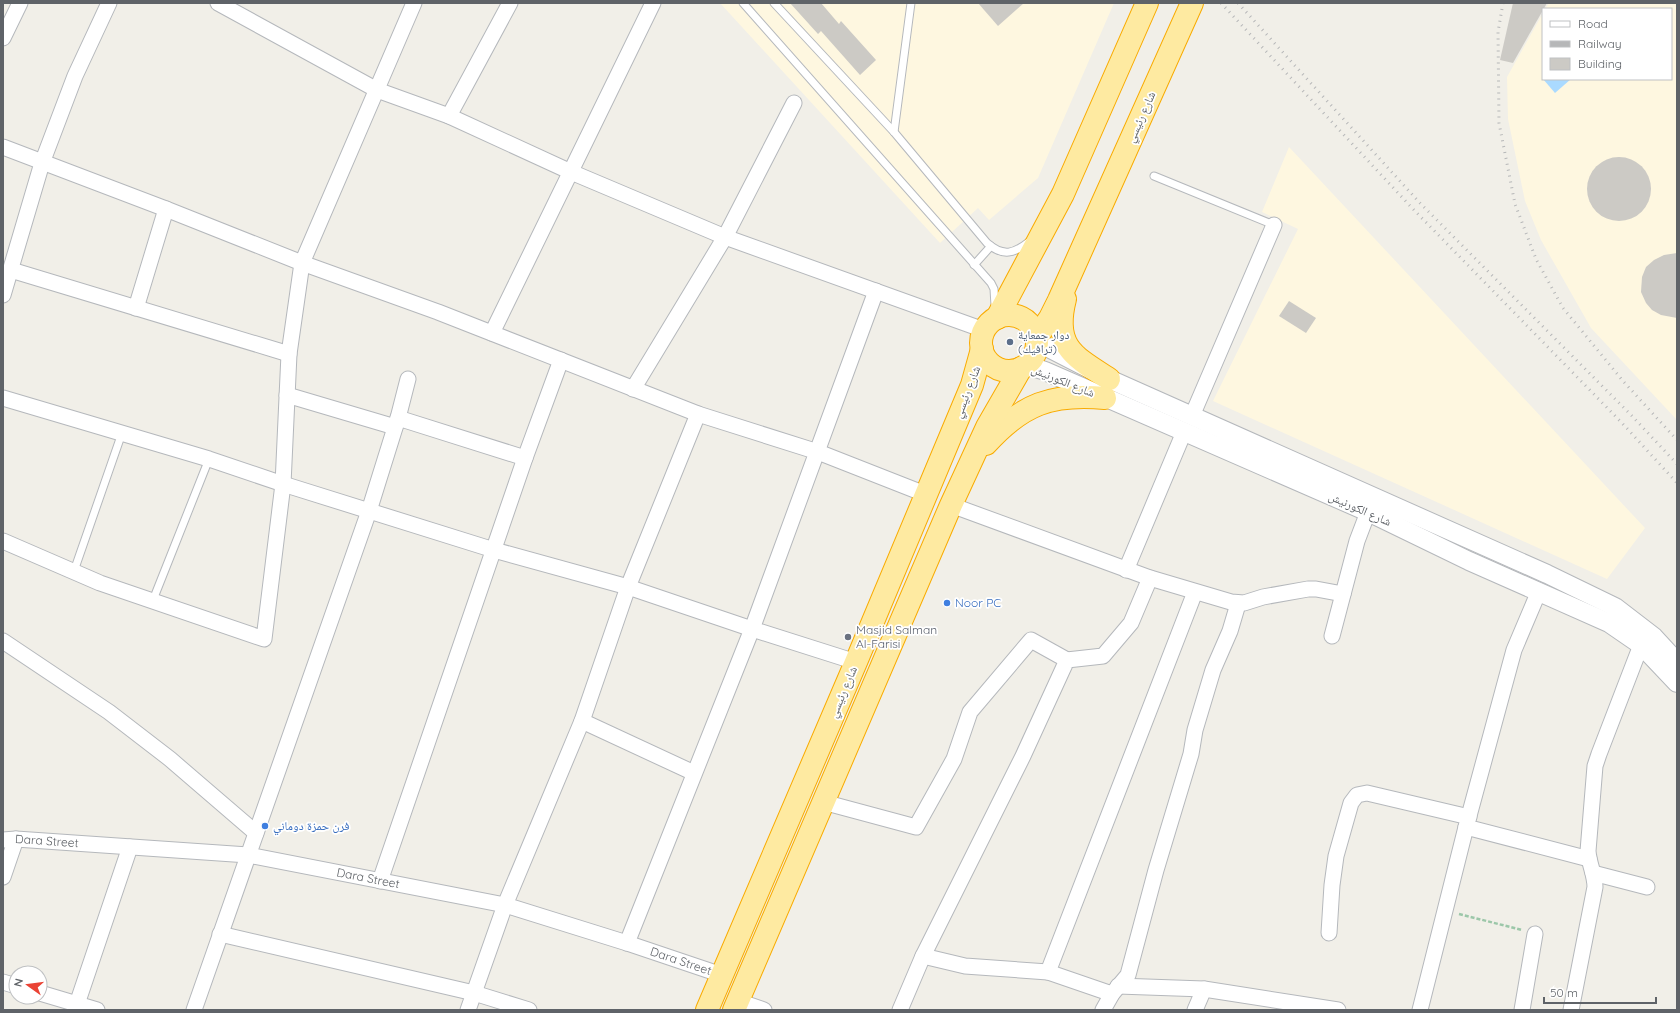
<svg xmlns="http://www.w3.org/2000/svg" width="1680" height="1013" font-family="Quicksand,'Noto Naskh Arabic',sans-serif">
<style>
.commercial{fill:#fef7e0}
.water{fill:#aadaff}
.building{fill:#cccac5}
.lines{fill:none;stroke-linecap:round;stroke-linejoin:round}
.service-casing{stroke:#b5b8bc;stroke-width:9}
.minor-casing{stroke:#b5b8bc;stroke-width:17}
.tertiary-casing{stroke:#b5b8bc;stroke-width:20}
.trunk-casing{stroke:#f9ab00;stroke-width:24}
.path{stroke:#9cc7a9;stroke-width:2.5;stroke-dasharray:4 2;stroke-linecap:butt}
.service{stroke:#fff;stroke-width:7}
.minor{stroke:#fff;stroke-width:15}
.tertiary{stroke:#fff;stroke-width:18}
.trunk{stroke:#feeaa1;stroke-width:22}
.rail{stroke:#b6b7b8;stroke-width:3;stroke-dasharray:1 5;stroke-linecap:butt}
.service-dot{fill:#5c6f8a;stroke:#fff;stroke-width:1.5}
.shop-dot{fill:#3f7fe0;stroke:#fff;stroke-width:1.5}
.worship-dot{fill:#6b7280;stroke:#fff;stroke-width:1.5}
.labels{text-anchor:middle;stroke-width:3.5;stroke-linejoin:round;paint-order:stroke}
.street-label{font-size:12px;fill:#5f6368;stroke:#fff}
.service-label{font-size:12px;fill:#4e5e75;stroke:#fff;text-anchor:start}
.shop-label{font-size:12px;fill:#366cbe;stroke:#fff;text-anchor:start}
.worship-label{font-size:12px;fill:#5b616d;stroke:#fff;text-anchor:start}
</style>
<rect width="100%" height="100%" fill="#f1efe8"/>
<g class="commercial">
<polygon points="720,3 1114,3 1038,178 989,220 978,208 940,243"/>
<polygon points="1549,3 1677,3 1677,420 1591,328 1541,240 1525,201 1508,119 1507,77 1543,13 1543,79 1671,79 1671,9 1545,9"/>
<polygon points="1289,147 1645,528 1607,579 1213,401 1298,229 1262,212"/>
</g>
<polygon class="water" points="1543,79 1571,79 1555,93"/>
<g class="building">
<polygon points="790,3 821,3 839,24 841,21 876,60 860,75 821,31 818,34"/>
<polygon points="978,3 1024,3 998,26"/>
<polygon points="1513,3 1547,3 1513,63 1500,60"/>
<circle cx="1619" cy="189" r="32"/>
<polygon points="1677,253 1677,318 1661,315 1652,310 1646,303 1641,292 1642,277 1646,267 1654,260 1664,255"/>
<polygon points="1289,301 1316,318 1306,333 1279,316"/>
</g>
<g class="lines">
<g class="service-casing">
<g id="service">
<polyline points="743,3 991,283 994,289 995,306"/>
<path d="M774,3L894,132L987,243C1003,257 1014,254 1030,241"/>
<polyline points="894,132 911,3"/>
<polyline points="1154,176 1274,225"/>
<polyline points="974,265 991,246"/>
<polyline points="74,571 122,433"/>
<polyline points="153,600 209,459"/>
</g>
</g>
<g class="minor-casing">
<g id="minor">
<polyline points="218,3 377,90 449,116 571,172 725,237 984,330"/>
<polyline points="3,38 20,3"/>
<polyline points="449,116 510,3"/>
<polyline points="3,147 166,209 302,263 438,312 698,414 818,452 925,494"/>
<polyline points="11,270 289,354"/>
<polyline points="3,295 42,163 75,76 109,3"/>
<polyline points="136,308 166,209"/>
<polyline points="492,333 653,3"/>
<polyline points="633,389 725,237 794,103"/>
<polyline points="287,395 395,427"/>
<polyline points="3,398 209,459 283,484 494,550 628,587 752,629 856,662"/>
<polyline points="1192,416 1274,225"/>
<polyline points="398,418 525,458"/>
<polyline points="951,505 1150,578 1231,602 1244,603 1263,597 1308,589 1316,589 1343,594"/>
<polyline points="3,541 100,583 264,639 283,484 289,354 302,263 414,3"/>
<polyline points="1126,570 1184,432"/>
<polyline points="1332,636 1357,541 1368,512"/>
<polyline points="3,641 109,712 170,759 256,833"/>
<polyline points="582,721 694,773"/>
<polyline points="823,802 916,827 954,759 970,712 1031,640 1067,660"/>
<polyline points="1466,827 1589,859"/>
<path id="s1" d="M3,840L16,839L248,855L505,905L627,943L722,975"/>
<polyline points="1593,873 1647,887"/>
<polyline points="3,877 16,839"/>
<polyline points="380,881 525,458 561,360"/>
<polyline points="1329,933 1332,885 1336,856 1351,803 1357,795 1367,793 1469,817"/>
<polyline points="220,934 474,993 529,1010"/>
<polyline points="627,943 752,629 876,291"/>
<polyline points="923,956 965,966 1048,972 1112,994"/>
<polyline points="1048,972 1195,592"/>
<polyline points="3,982 16,986"/>
<polyline points="1118,986 1204,989 1338,1010"/>
<polyline points="40,993 97,1010"/>
<polyline points="738,1001 764,1010"/>
<polyline points="75,1010 130,847"/>
<polyline points="194,1010 369,511 398,418 408,379"/>
<polyline points="468,1010 505,905 582,721 628,587 698,414"/>
<polyline points="900,1010 923,956 1023,756 1067,660 1103,656 1131,623 1150,578"/>
<polyline points="1103,1010 1112,994 1128,975 1156,870 1191,754 1195,730 1213,670 1230,631 1238,604"/>
<polyline points="1195,1010 1204,989"/>
<polyline points="1420,1010 1466,827 1514,650 1539,591"/>
<polyline points="1522,1010 1535,934"/>
<path d="M1571,1010L1595,887C1595,875 1589,864 1588,851L1595,766L1599,754L1641,645"/>
</g>
</g>
<g class="tertiary-casing">
<g id="tertiary">
<polyline points="1037,342 1109,379 1547,574 1615,607 1654,637 1677,662"/>
<polyline points="1025,366 1030,366 1045,371 1368,512 1469,561 1609,623 1641,645 1677,683"/>
</g>
</g>
<g class="trunk-casing">
<g id="trunk">
<path d="M1065,299C1053,346 1073,356 1109,379"/>
<circle cx="1009" cy="343" r="28"/>
<polyline points="997,318 1063,194 1147,3"/>
<polyline points="1037,337 1050,318 1059,300 1192,3"/>
<path d="M986,444C1022,404 1052,393 1105,398"/>
<polyline points="707,1010 856,662 972,385 982,349"/>
<polyline points="734,1010 951,505 987,427 1021,368"/>
</g>
</g>
<polyline class="path" points="1459,914 1522,930"/>
<use href="#service" class="service"/>
<use href="#minor" class="minor"/>
<use href="#tertiary" class="tertiary"/>
<use href="#trunk" class="trunk"/>
<g class="rail">
<polyline points="1221,3 1413,209 1622,423 1677,483"/>
<polyline points="1238,3 1419,202 1633,417 1677,464"/>
<polyline points="1503,3 1498,32 1499,123 1515,204 1536,259 1563,308 1623,381 1677,440"/>
</g>
</g>
<circle class="service-dot" cx="1010" cy="342" r="4"/>
<g class="shop-dot">
<circle cx="947" cy="603" r="4"/>
<circle cx="265" cy="826" r="4"/>
</g>
<circle class="worship-dot" cx="848" cy="637" r="4"/>
<g class="labels">
<g class="street-label">
<text transform="translate(1141 117) rotate(-66)" y="4">شارع رئيسي</text>
<text transform="translate(1063 381) rotate(22)" y="4">شارع الكورنيش</text>
<text transform="translate(967 392) rotate(-69)" y="4">شارع رئيسي</text>
<text transform="translate(1360 509) rotate(24)" y="4">شارع الكورنيش</text>
<text transform="translate(843 692) rotate(-67)" y="4">شارع رئيسي</text>
<text dy="4" stroke="none"><textPath href="#s1" startOffset="44">Dara Street</textPath></text>
<text dy="4" stroke="none"><textPath href="#s1" startOffset="368">Dara Street</textPath></text>
<text dy="4" stroke="none"><textPath href="#s1" startOffset="692">Dara Street</textPath></text>
</g>
<g class="service-label">
<text x="1018" y="339">دوار جمعاية<tspan x="1018" dy="14">(ترافيك)</tspan></text>
</g>
<g class="shop-label">
<text x="955" y="607">Noor PC</text>
<text x="273" y="830">فرن حمزة دوماني</text>
</g>
<g class="worship-label">
<text x="856" y="634">Masjid Salman<tspan x="856" dy="14">Al-Farisi</tspan></text>
</g>
</g>
<rect width="1680" height="1013" fill="none" stroke="#5f6368" stroke-width="8"/>
<rect x="1542" y="8" width="130" height="72" fill="#ffffff" stroke="#bfc1c3"/>
<rect x="1550" y="21" width="20" height="6" fill="#ffffff" stroke="#bfc1c3"/>
<text x="1578" y="28" font-size="12" fill="#5f6368">Road</text>
<rect x="1550" y="41" width="20" height="6" fill="#b6b7b8" stroke="#bfc1c3"/>
<text x="1578" y="48" font-size="12" fill="#5f6368">Railway</text>
<rect x="1550" y="58" width="20" height="12" fill="#cccac5" stroke="#bfc1c3"/>
<text x="1578" y="68" font-size="12" fill="#5f6368">Building</text>
<g transform="translate(28 985) rotate(284)"><circle r="19" fill="#ffffff" stroke="#bfc1c3"/>
<path d="M0-3L7 15L0 10L-7 15Z" fill="#ea4335"/>
<text y="-6" font-size="11" font-weight="bold" text-anchor="middle" fill="#5f6368">N</text>
</g>
<path d="M1544 997v6h112v-6" fill="none" stroke="#5f6368" stroke-width="2"/>
<text x="1550" y="997" font-size="12" fill="#5f6368" stroke="#ffffff" stroke-width="3" paint-order="stroke">50 m</text>
</svg>
